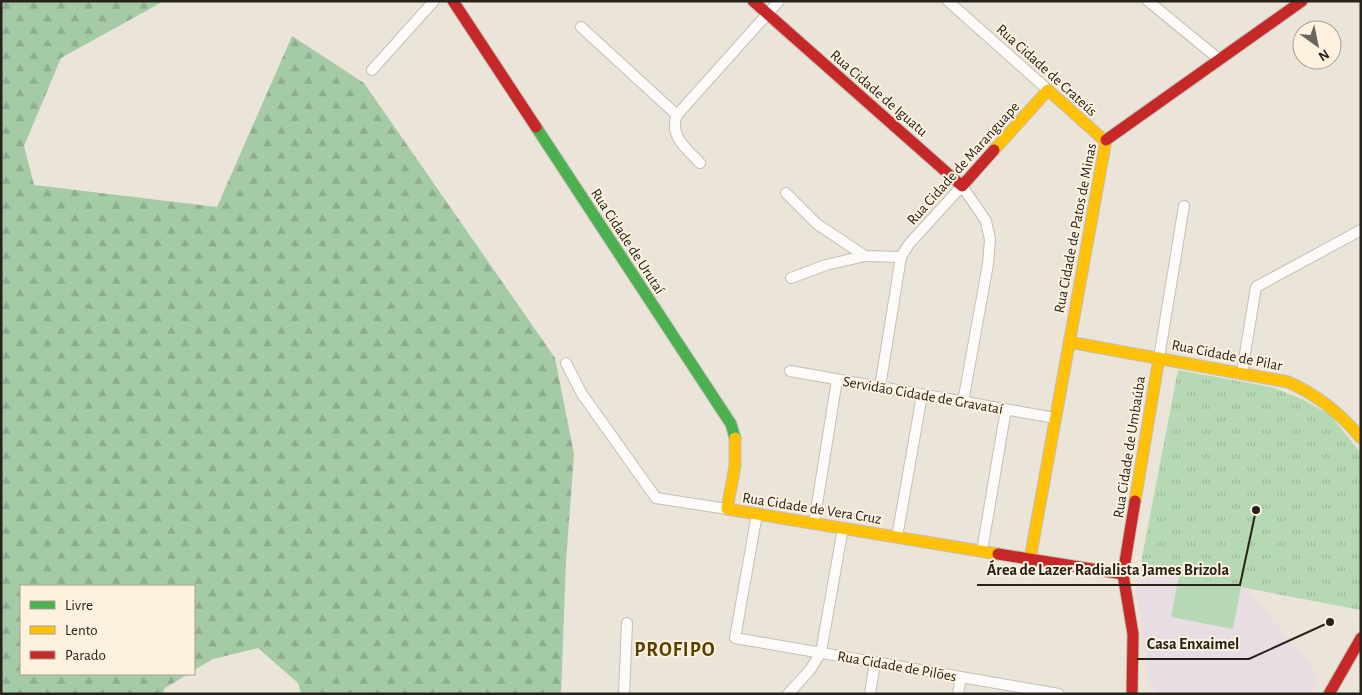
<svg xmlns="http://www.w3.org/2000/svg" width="1362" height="695" font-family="'Alegreya Sans',sans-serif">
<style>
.education{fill:#e7dde3}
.green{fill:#b5d9b5}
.forest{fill:url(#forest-firs)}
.park{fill:url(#park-tufts)}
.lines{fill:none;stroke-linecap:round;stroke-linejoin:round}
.street-casing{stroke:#c4bfb7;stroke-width:12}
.fast-casing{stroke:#c4bfb7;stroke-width:13}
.slow-casing{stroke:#c4bfb7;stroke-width:13}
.jam-casing{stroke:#c4bfb7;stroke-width:13}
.street{stroke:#fcfbf9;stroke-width:10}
.fast{stroke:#4caf50;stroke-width:11}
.slow{stroke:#ffc107;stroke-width:11}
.jam{stroke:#c62828;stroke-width:11}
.labels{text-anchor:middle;stroke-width:4;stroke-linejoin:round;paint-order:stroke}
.street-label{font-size:15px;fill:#27221b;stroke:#fef2df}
.district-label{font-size:20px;font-weight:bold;letter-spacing:1px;fill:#574000;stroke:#fef2df}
.leader{fill:none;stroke:#27221b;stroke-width:2}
.callout-dot{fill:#27221b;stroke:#fef2df;stroke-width:2}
.callout-label{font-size:16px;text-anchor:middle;font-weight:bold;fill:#27221b;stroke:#fef2df;stroke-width:4;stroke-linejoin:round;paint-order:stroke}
</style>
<defs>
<pattern id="forest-firs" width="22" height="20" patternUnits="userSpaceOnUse" patternTransform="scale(1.25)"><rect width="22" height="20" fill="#a4caa6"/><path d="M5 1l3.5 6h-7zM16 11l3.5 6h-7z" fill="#8dad8e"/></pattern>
<pattern id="park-tufts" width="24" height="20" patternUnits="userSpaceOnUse" patternTransform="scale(1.25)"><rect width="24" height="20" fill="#b5d9b5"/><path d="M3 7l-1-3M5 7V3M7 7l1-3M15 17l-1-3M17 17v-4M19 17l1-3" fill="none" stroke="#9cba9b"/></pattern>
</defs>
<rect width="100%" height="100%" fill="#eae4d9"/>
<polygon class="education" points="1140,568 1247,589 1320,677 1312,694 1157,693 1149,681 1136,589"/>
<polygon class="green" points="1179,575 1241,587 1233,629 1171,617"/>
<polygon class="forest" points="1,1 164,1 61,58 24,146 34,185 217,207 292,36 364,83 555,358 574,454 566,561 561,694 301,694 298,683 258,648 213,659 194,670 194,586 21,586 21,674 188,674 165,688 162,694 1,694"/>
<polygon class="park" points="1178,370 1271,387 1302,399 1330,415 1361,453 1361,610 1140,568"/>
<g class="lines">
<g class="street-casing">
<g id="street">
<polyline points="948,1 1048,90"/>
<polyline points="1148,1 1220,60"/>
<polyline points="581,27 677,115"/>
<polyline points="372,70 434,1"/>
<path d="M700,163C688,150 668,136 677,115L779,1"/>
<polyline points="786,193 817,224 865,256 901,257"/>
<polyline points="791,278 826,265 865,256"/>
<polyline points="1159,358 1184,206"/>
<polyline points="566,363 582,394 656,498 727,509"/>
<polyline points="790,371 1055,418"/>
<polyline points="1242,372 1256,287 1361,230"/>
<polyline points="880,387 901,257 909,244 962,186 986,221 990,240 988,264 963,402"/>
<polyline points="757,514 735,638 1059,694"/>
<polyline points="814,523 837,380"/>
<polyline points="897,537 922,395"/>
<polyline points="982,551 1006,409"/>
<polyline points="624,694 627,623"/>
<polyline points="788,694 810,670 821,652 843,528"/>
<polyline points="870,694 875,662"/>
<polyline points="958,694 961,677"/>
</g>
</g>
<g class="fast-casing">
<polyline id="fast" points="536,127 731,424 735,438"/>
</g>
<g class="slow-casing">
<g id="slow">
<polyline points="994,150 1048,90 1105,141"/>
<path d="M1069,342L1288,382C1318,395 1340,413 1361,438"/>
<polyline points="735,438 735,466 727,509 998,554"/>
<polyline points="1135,501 1159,358"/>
<polyline points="1030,559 1106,140"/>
</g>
</g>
<g class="jam-casing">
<g id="jam">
<polyline points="453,1 536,127"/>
<polyline points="753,1 962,186 994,150"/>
<polyline points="1106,140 1302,1"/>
<polyline points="998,554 1123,574"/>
<polyline points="1132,694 1133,634 1123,574 1135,501"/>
<polyline points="1329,694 1361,638"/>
</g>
</g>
<use href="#street" class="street"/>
<use href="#fast" class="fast"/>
<use href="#slow" class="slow"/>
<use href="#jam" class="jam"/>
</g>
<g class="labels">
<g class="street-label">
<text transform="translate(1047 70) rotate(42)" y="5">Rua Cidade de Crateús</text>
<text transform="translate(879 93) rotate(41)" y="5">Rua Cidade de Iguatu</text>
<text transform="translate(963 163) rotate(-48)" y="5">Rua Cidade de Maranguape</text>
<text transform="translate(1075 228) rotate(-79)" y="5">Rua Cidade de Patos de Minas</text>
<text transform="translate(628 241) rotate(57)" y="5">Rua Cidade de Urutaí</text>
<text transform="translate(1227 355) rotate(11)" y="5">Rua Cidade de Pilar</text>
<text transform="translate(923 395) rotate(10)" y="5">Servidão Cidade de Gravataí</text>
<text transform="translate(1129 447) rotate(-81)" y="5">Rua Cidade de Umbaúba</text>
<text transform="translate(812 508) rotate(9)" y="5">Rua Cidade de Vera Cruz</text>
<text transform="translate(897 666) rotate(10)" y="5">Rua Cidade de Pilões</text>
</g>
<g class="district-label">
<text x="675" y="656">PROFIPO</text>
</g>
</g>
<path class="leader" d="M1256 510L1240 585H977M1330 622L1249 659H1137"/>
<g class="callout-dot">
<circle cx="1256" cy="510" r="5"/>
<circle cx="1330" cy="622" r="5"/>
</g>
<g class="callout-label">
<text x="1108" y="575">Área de Lazer Radialista James Brizola</text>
<text x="1193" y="649">Casa Enxaimel</text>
</g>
<rect width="1362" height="695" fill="none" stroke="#27221b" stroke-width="5"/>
<rect x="20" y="585" width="175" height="90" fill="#fef2df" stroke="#a89f91"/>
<rect x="30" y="601" width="25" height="8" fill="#4caf50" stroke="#a89f91"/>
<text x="65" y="610" font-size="15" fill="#27221b">Livre</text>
<rect x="30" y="626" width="25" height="8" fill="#ffc107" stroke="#a89f91"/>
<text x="65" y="635" font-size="15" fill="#27221b">Lento</text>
<rect x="30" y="651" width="25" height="8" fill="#c62828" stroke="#a89f91"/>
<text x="65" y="660" font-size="15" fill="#27221b">Parado</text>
<g transform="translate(1317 45) rotate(147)"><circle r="24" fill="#fef2df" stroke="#a89f91"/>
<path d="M0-4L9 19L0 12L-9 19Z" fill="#6b665e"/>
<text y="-8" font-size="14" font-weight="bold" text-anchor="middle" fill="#27221b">N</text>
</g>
</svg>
